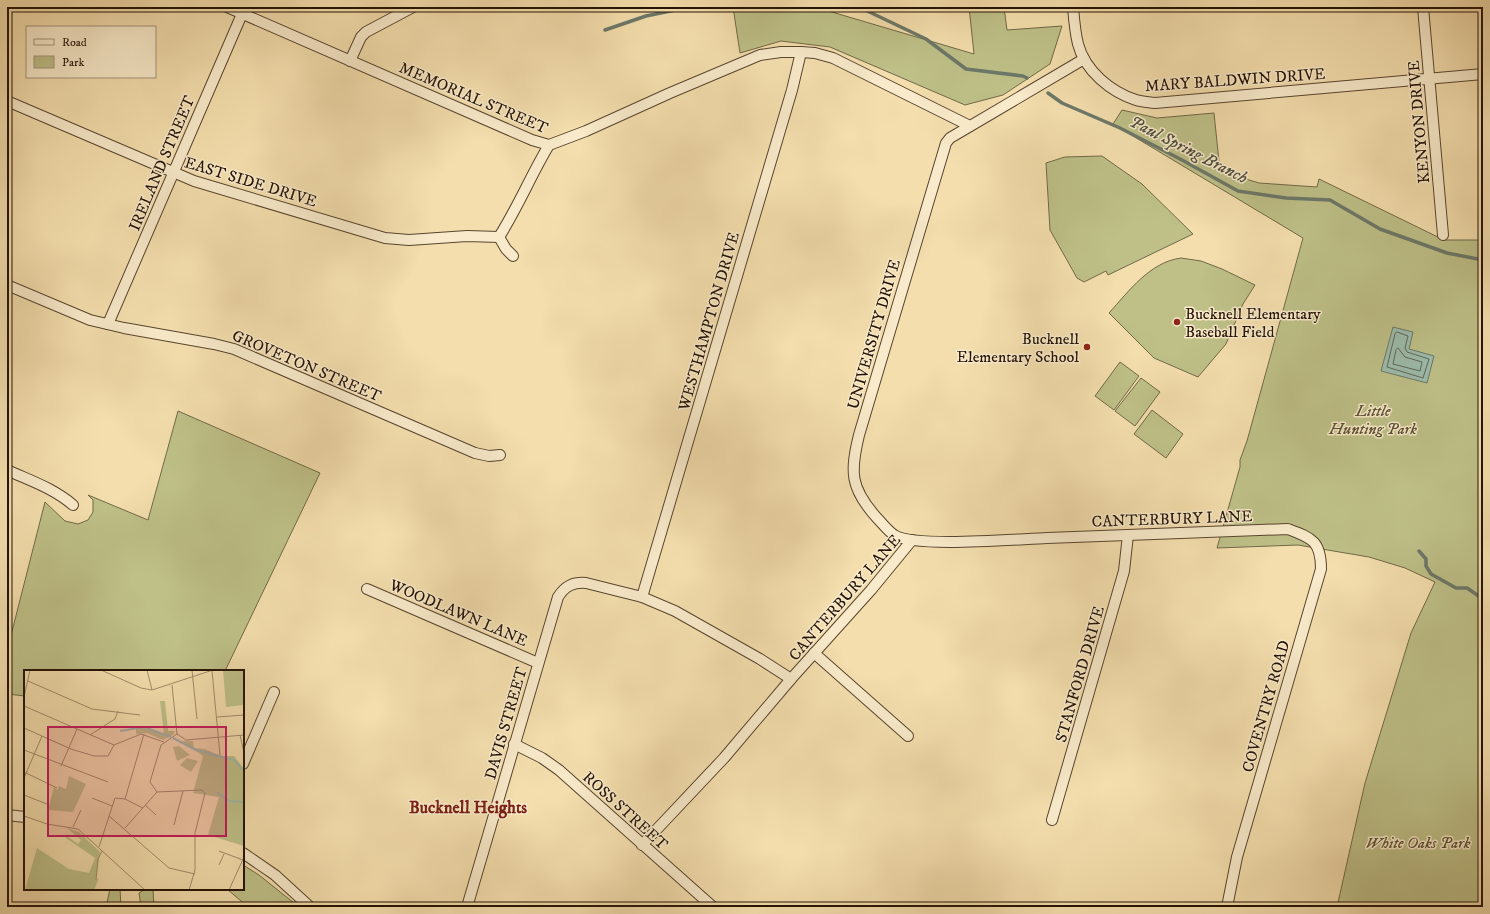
<svg xmlns="http://www.w3.org/2000/svg" width="1490" height="914" font-family="'IM FELL DW Pica',serif">
<style>
.green{fill:#bec088;stroke:#716946}
.water{fill:#9cbcac;stroke:#6c7869}
.lines{fill:none;stroke-linecap:round;stroke-linejoin:round}
.shore{stroke:#606758;stroke-width:1}
.stream{stroke:#6c7869;stroke-width:3.5}
.street-casing{stroke:#58452f;stroke-width:12}
.street{stroke:#f8eaca;stroke-width:10}
.poi-dot{fill:#8f2418;stroke:#f8eaca;stroke-width:1.5}
.labels{text-anchor:middle;stroke-width:3;stroke-linejoin:round;paint-order:stroke}
.street-label{font-size:16px;fill:#241205;stroke:#f8eaca}
.poi-label{font-size:16px;fill:#241205;stroke:#f8eaca;text-anchor:start}
.park-label{font-size:16px;font-style:italic;fill:#5a4f33;stroke:#f8eaca}
.water-label{font-size:17px;font-style:italic;fill:#4e4e3f;stroke:#f8eaca}
.neighbourhood-label{font-size:17px;font-weight:bold;fill:#7a1f14;stroke:#f8eaca}
.inset-river{fill:none;stroke:#9cbcac;stroke-width:2}
.inset-road{fill:none;stroke:#a18c6a;stroke-width:1}
.view{fill:#c2185b;fill-opacity:0.15;stroke:#c2185b;stroke-width:2}
.inset-edge{fill:none;stroke:#241205;stroke-width:2}
</style>
<rect width="100%" height="100%" fill="#f4dead"/>
<filter id="stains"><feTurbulence type="fractalNoise" baseFrequency=".005" numOctaves="4"/><feColorMatrix values="0 0 0 0 .2 0 0 0 0 .09 0 0 0 0 .02 0 0 0 .5 -.17"/></filter>
<radialGradient id="worn" r=".72"><stop offset=".6" stop-color="#630" stop-opacity="0"/><stop offset="1" stop-color="#630" stop-opacity=".3"/></radialGradient>
<g class="green">
<polygon points="733,7 815,7 974,54 969,7 1004,7 1007,30 1062,26 1050,64 1003,95 965,105 830,47 781,41 740,53"/>
<polygon points="1122,110 1157,118 1214,113 1220,171 1259,183 1317,187 1319,179 1444,240 1483,240 1483,907 1337,907 1365,783 1411,633 1435,582 1405,568 1369,557 1298,545 1217,548 1240,467 1240,460 1247,441 1303,238 1113,124"/>
<polygon points="1102,156 1142,184 1193,234 1108,275 1106,271 1084,282 1077,278 1050,230 1046,163 1065,157"/>
<path d="M1181,258L1201,261L1222,269L1255,285L1243,304L1226,344L1198,377L1154,358L1109,313C1129,291 1150,262 1181,258Z"/>
<polygon points="1120,362 1139,376 1114,410 1095,396"/>
<polygon points="1141,378 1160,392 1135,426 1115,411"/>
<polygon points="1152,410 1183,434 1166,458 1134,434"/>
<polygon points="178,411 320,473 225,671 25,671 25,696 7,694 7,651 45,502 65,521 78,524 88,520 93,512 93,500 88,495 148,520"/>
<polygon points="243,865 259,875 299,907 248,907 227,889 243,889"/>
<polygon points="110,889 120,889 121,907 106,907"/>
<polygon points="145,889 153,889 154,907 141,907 139,893"/>
</g>
<polygon class="water" points="1393,327 1413,332 1409,349 1434,356 1427,383 1381,371"/>
<g class="lines">
<g class="shore">
<polygon points="1397,332 1408,336 1405,348 1407,352 1429,359 1423,378 1387,367 1395,334"/>
<polygon points="1398,348 1405,357 1422,362 1420,371 1393,364 1396,350"/>
</g>
<g class="stream">
<polyline points="859,7 926,39 966,69 1023,76 1027,78"/>
<polyline points="605,30 646,16 690,7"/>
<polyline points="1048,93 1062,103 1120,128 1182,160 1238,191 1286,198 1330,200 1380,229 1447,253 1483,260"/>
<polyline points="1419,551 1426,559 1426,566 1431,574 1456,588 1467,588 1483,599"/>
</g>
<g class="street-casing">
<g id="street">
<polyline points="227,7 532,140 549,145 586,131 670,93 760,55 781,52 801,52 815,53 833,58 970,126"/>
<path d="M1073,7C1074,19 1075,32 1078,44C1085,71 1111,92 1136,100C1142,102 1149,102 1155,103L1483,74"/>
<polyline points="1423,7 1443,235"/>
<path d="M1084,59L950,138L946,143L859,435C850,472 850,488 877,518C882,523 887,530 894,535C915,548 1017,539 1047,538C1127,535 1208,532 1288,529C1312,538 1321,541 1321,569L1237,857L1227,907"/>
<polyline points="350,61 361,37 366,32 413,7"/>
<polyline points="7,101 194,181 385,238 409,240 467,236 499,237"/>
<path d="M499,237C518,207 531,175 549,145"/>
<polyline points="499,237 506,249 513,256"/>
<polyline points="7,285 90,320 124,328 214,344 234,349 475,453 489,456 500,455"/>
<polyline points="108,324 242,14"/>
<path d="M7,470C31,481 53,488 73,505"/>
<polyline points="367,589 538,663"/>
<polyline points="642,597 792,90 801,52"/>
<polyline points="814,653 908,736"/>
<polyline points="514,744 542,758 559,770 713,907"/>
<polyline points="243,764 274,692"/>
<polyline points="7,815 25,817"/>
<polyline points="1052,820 1124,571 1128,535"/>
<polyline points="642,845 724,758 791,679 871,590 912,540"/>
<polyline points="243,853 275,875 310,907"/>
<path d="M467,907L558,597C565,586 573,582 586,583L642,597L675,611L760,659L791,679"/>
</g>
</g>
<use href="#street" class="street"/>
</g>
<g class="poi-dot">
<circle cx="1177" cy="322" r="4"/>
<circle cx="1087" cy="347" r="4"/>
</g>
<g class="labels">
<g class="street-label">
<text transform="translate(1235 79) rotate(-4)" y="6">MARY BALDWIN DRIVE</text>
<text transform="translate(474 97) rotate(23)" y="6">MEMORIAL STREET</text>
<text transform="translate(1418 122) rotate(-95)" y="6">KENYON DRIVE</text>
<text transform="translate(161 163) rotate(-67)" y="6">IRELAND STREET</text>
<text transform="translate(251 181) rotate(17)" y="6">EAST SIDE DRIVE</text>
<text transform="translate(708 321) rotate(-74)" y="6">WESTHAMPTON DRIVE</text>
<text transform="translate(873 334) rotate(-74)" y="6">UNIVERSITY DRIVE</text>
<text transform="translate(307 365) rotate(23)" y="6">GROVETON STREET</text>
<text transform="translate(1172 518) rotate(-2)" y="6">CANTERBURY LANE</text>
<text transform="translate(844 597) rotate(-49)" y="6">CANTERBURY LANE</text>
<text transform="translate(459 612) rotate(23)" y="6">WOODLAWN LANE</text>
<text transform="translate(1079 674) rotate(-74)" y="6">STANFORD DRIVE</text>
<text transform="translate(1265 706) rotate(-74)" y="6">COVENTRY ROAD</text>
<text transform="translate(505 723) rotate(-74)" y="6">DAVIS STREET</text>
<text transform="translate(626 810) rotate(42)" y="6">ROSS STREET</text>
</g>
<g class="poi-label">
<text x="1185" y="319">Bucknell Elementary<tspan x="1185" dy="18">Baseball Field</tspan></text>
<text x="1079" y="344" text-anchor="end">Bucknell<tspan x="1079" dy="18">Elementary School</tspan></text>
</g>
<g class="park-label">
<text x="1373" y="416">Little<tspan x="1373" dy="18">Hunting Park</tspan></text>
<text x="1418" y="848">White Oaks Park</text>
</g>
<g class="water-label">
<text transform="translate(1189 149) rotate(27)" y="6">Paul Spring Branch</text>
</g>
<g class="neighbourhood-label">
<text x="468" y="813">Bucknell Heights</text>
</g>
</g>
<g transform="translate(24 670)">
<rect width="220" height="220" fill="#f4dead"/>
<path d="M199,0H220V35L202,37ZM136,31H141L144,61H151L149,65L139,70L123,63L112,64V58H120L140,64ZM158,71H169L170,78L181,79L196,86H210L220,99V176L184,165L195,127L169,123L179,86ZM155,76L166,85L153,91L149,77ZM163,88L174,91L167,102L156,95ZM45,106L62,114L49,142L24,140L30,117L33,120L35,116L42,119ZM43,158L55,162L76,182L72,210L75,208L70,220H1L13,178L45,199L65,203L71,188L42,168V162L43,166L54,174L57,170Z" fill="#bec088"/>
<path class="inset-river" d="M96,61L120,57L147,67M149,68L172,80L210,90L220,101M193,123L206,131L220,132"/>
<path class="inset-road" d="M77,0L117,18L128,20L189,0M123,0L128,20M168,0L173,49M188,1L196,85M4,11L68,39L116,45M148,15L153,64M0,27L6,0M0,36L90,75L117,64L140,72M193,47L220,45M0,58L47,79L70,86H84M153,64L162,70L220,65M66,65L91,49L94,41M216,65L220,83M0,80L84,112M84,86L90,75M37,96L53,59M0,102L33,118M0,108L18,66M133,122L178,120L181,123L171,163V200L165,220M133,122L126,112L137,75L153,64M0,125L23,134M68,128L88,136M101,129L120,64M121,135L132,145M0,146L23,154L54,159L121,220M85,146L145,198L171,204M150,155L159,121M49,157L57,140M101,158L133,122M75,177L91,128L101,129L119,138M195,181L219,190M195,195L200,184M72,210L74,189L78,181M205,220L220,187"/>
<path class="view" d="M24,57H202V166H24Z"/>
<rect width="220" height="220" class="inset-edge"/>
</g>
<rect width="1490" height="914" fill="none" stroke="#f4dead" stroke-width="24"/>
<rect x="8" y="8" width="1474" height="898" fill="none" stroke="#241205" stroke-width="2"/>
<rect x="12" y="12" width="1466" height="890" fill="none" stroke="#241205"/>
<rect x="26" y="26" width="130" height="52" fill="#f8eaca" stroke="#a3947b"/>
<rect x="34" y="39" width="20" height="6" fill="#f8eaca" stroke="#a3947b"/>
<text x="62" y="46" font-size="12" fill="#241205">Road</text>
<rect x="34" y="56" width="20" height="12" fill="#bec088" stroke="#a3947b"/>
<text x="62" y="66" font-size="12" fill="#241205">Park</text>
<rect width="100%" height="100%" filter="url(#stains)"/>
<rect width="100%" height="100%" fill="url(#worn)"/>
</svg>
